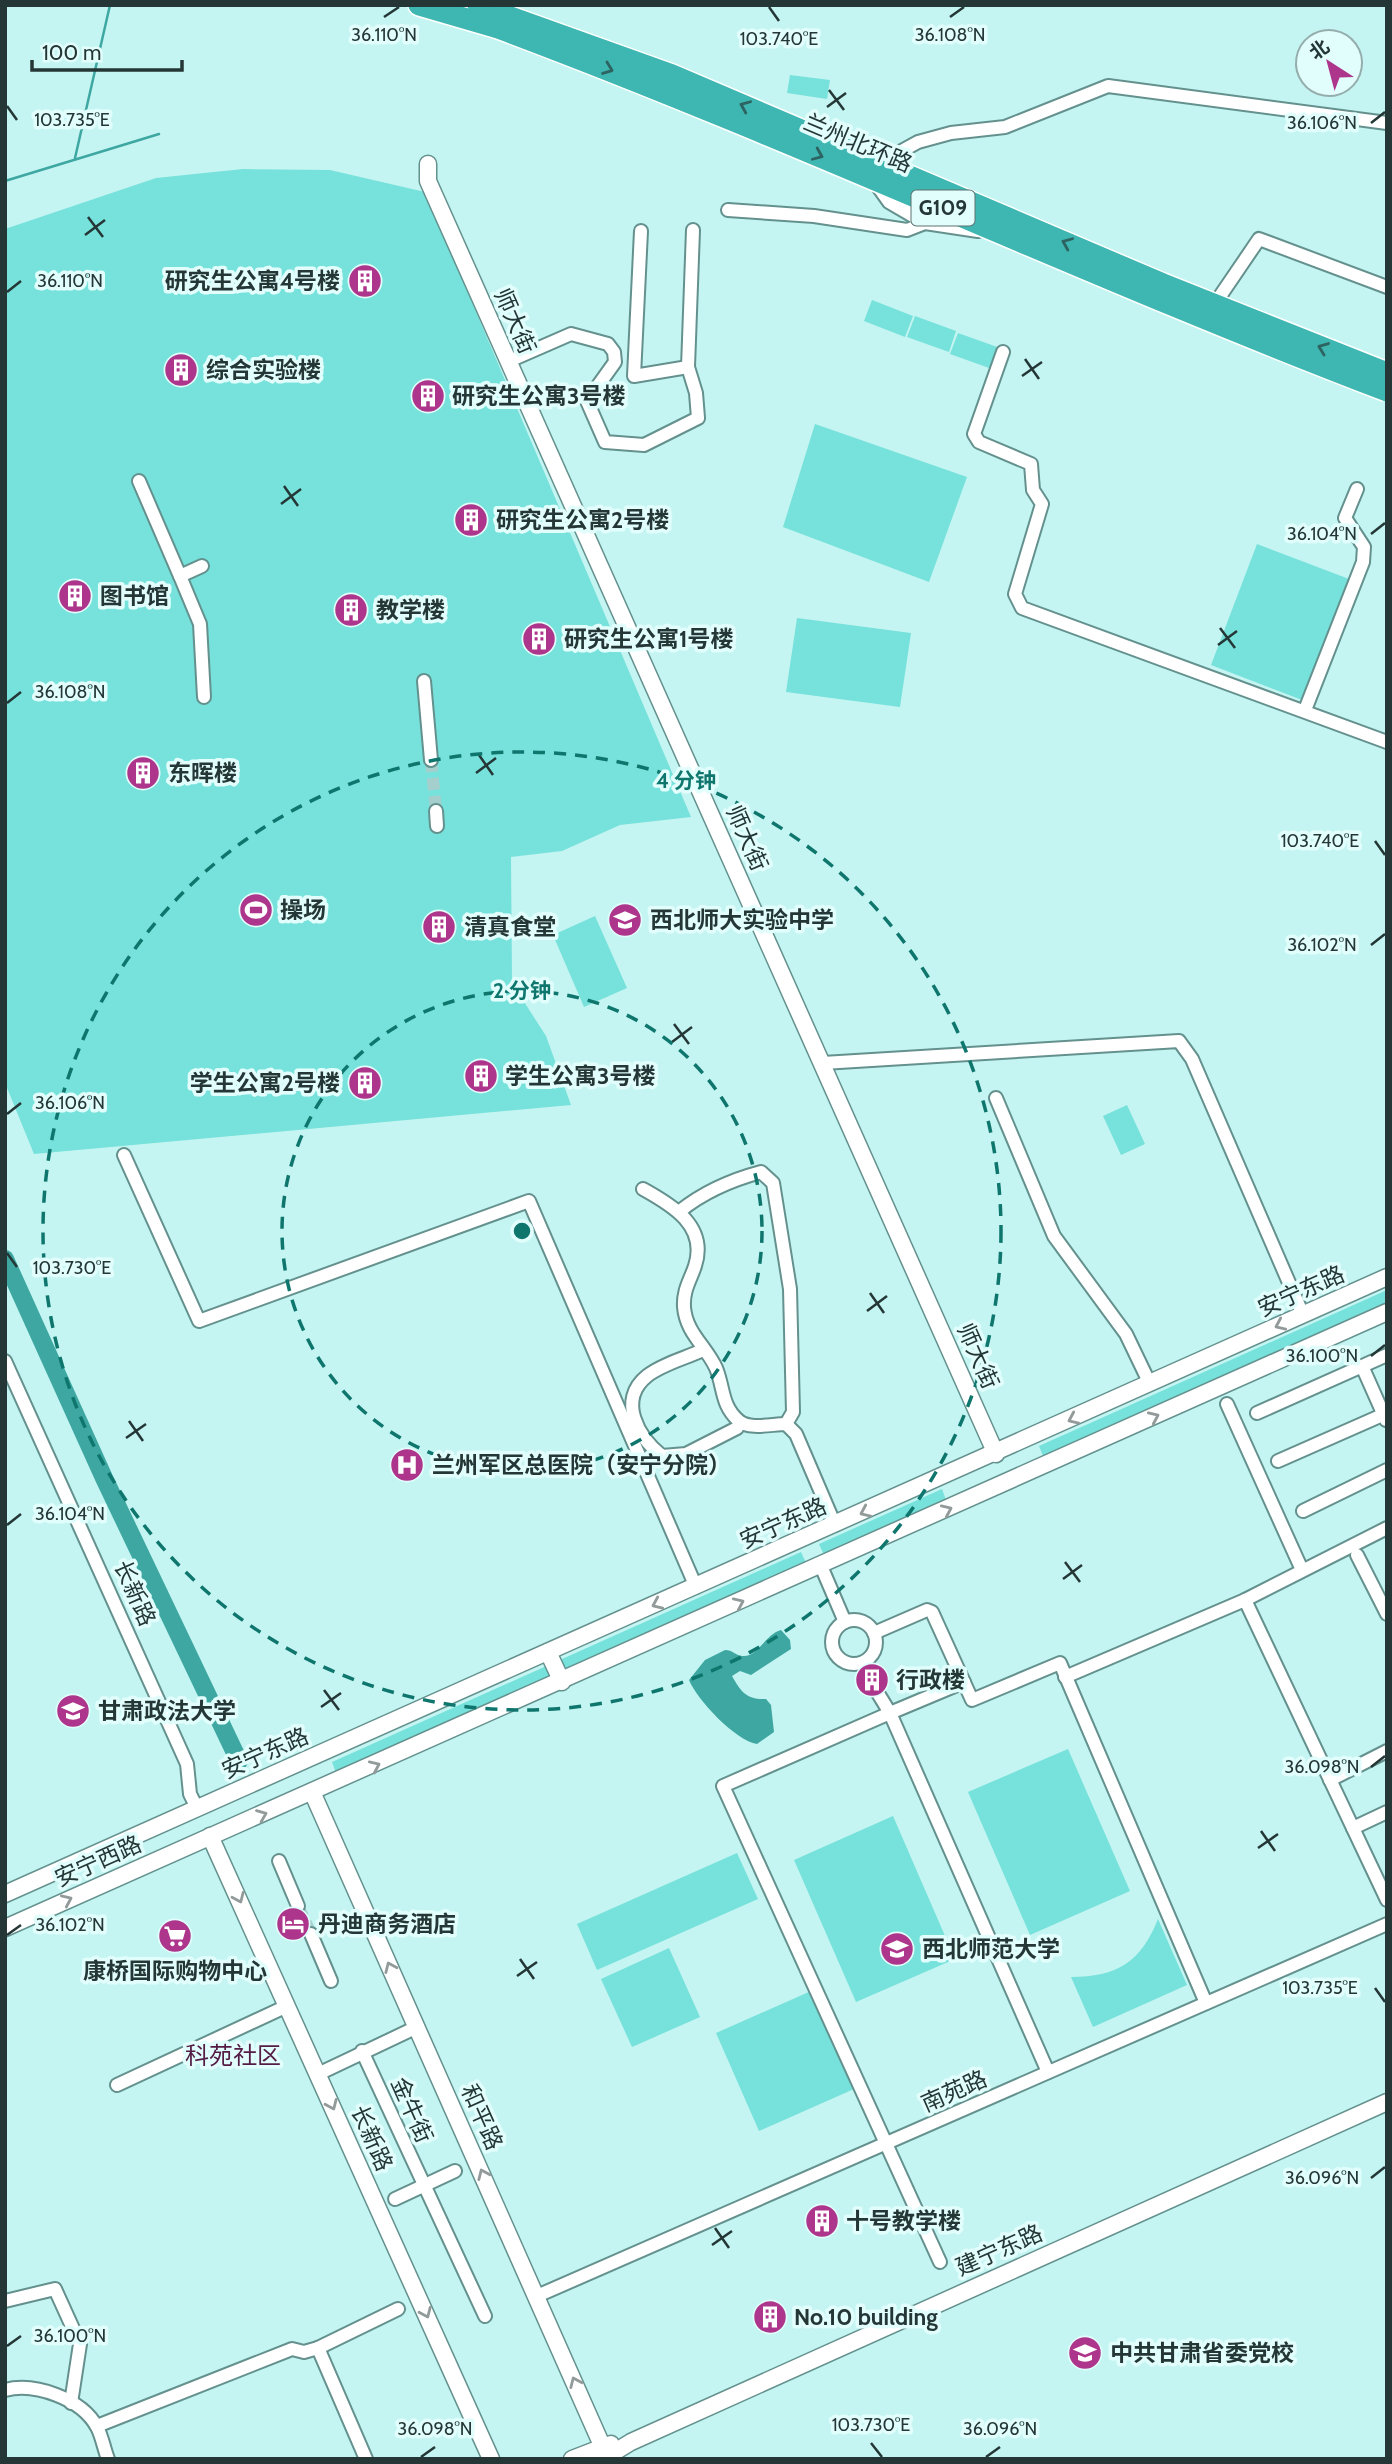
<svg xmlns="http://www.w3.org/2000/svg" width="1392" height="2464" font-family="Cabin,'Noto Sans SC',sans-serif">
<style>
.green{fill:#77e1db}
.water{fill:#3ea7a2}
.lines{fill:none;stroke-linecap:round;stroke-linejoin:round}
.stream{stroke:#3ea7a2;stroke-width:2.5}
.river{stroke:#3ea7a2;stroke-width:18}
.street-tunnel{stroke:#a4cfcc;stroke-width:12;stroke-dasharray:12 6;stroke-linecap:butt}
.street-casing{stroke:#64918e;stroke-width:16}
.secondary-casing{stroke:#64918e;stroke-width:19}
.highway-casing{stroke:#fff;stroke-width:24}
.street{stroke:#fff;stroke-width:12}
.secondary{stroke:#fff;stroke-width:16}
.highway{stroke:#3eb6b1;stroke-width:21}
.highway-bridge-casing{stroke:#fff;stroke-width:24;stroke-linecap:butt}
.highway-bridge{stroke:#3eb6b1;stroke-width:21}
.oneway{stroke:#2d6361}
.oneway2{stroke:#929b9a}
.ticks{fill:none;stroke:#243736;stroke-width:2.5}
.ring{fill:none;stroke:#0f766e;stroke-width:3.5;stroke-dasharray:12 9}
.labels{text-anchor:middle;stroke-width:7;stroke-linejoin:round;paint-order:stroke}
.shield{fill:#e1fefc;stroke:#5d7371;stroke-width:2}
.shield-label{font-size:21px;font-weight:bold;fill:#243736}
.street-label{font-size:23px;fill:#243736;stroke:#e1fefc}
.poi-label{font-size:23px;font-weight:bold;fill:#243736;stroke:#e1fefc;text-anchor:start}
.neighbourhood-label{font-size:24px;fill:#541b44;stroke:#e1fefc}
.ticks-label{font-size:18px;text-anchor:middle;fill:#243736;stroke:#e1fefc;stroke-width:7;stroke-linejoin:round;paint-order:stroke}
.centre{fill:#0f766e;stroke:#e1fefc;stroke-width:3.5}
.ring-label{font-size:21px;text-anchor:middle;font-weight:bold;fill:#0f766e;stroke:#e1fefc;stroke-width:7;stroke-linejoin:round;paint-order:stroke}
</style>
<rect width="100%" height="100%" fill="#c4f5f2"/>
<g class="green">
<polygon points="790,75 830,80 827,99 787,93"/>
<polygon points="243,169 330,170 425,192 691,817 620,825 562,851 511,857 512,983 546,1036 571,1105 34,1154 5,1083 5,229 156,178"/>
<polygon points="872,300 913,316 905,337 864,321"/>
<polygon points="915,316 956,331 949,352 907,337"/>
<polygon points="958,333 1000,348 992,369 950,354"/>
<polygon points="815,424 967,477 929,582 783,527"/>
<polygon points="1257,544 1349,579 1302,700 1211,665"/>
<polygon points="797,618 911,633 900,707 786,692"/>
<polygon points="595,916 627,988 584,1007 553,935"/>
<polygon points="1127,1105 1145,1144 1121,1155 1103,1116"/>
<polygon points="1387,1290 1387,1303 1043,1456 1039,1446"/>
<polygon points="942,1489 946,1500 824,1555 819,1544"/>
<polygon points="801,1552 806,1563 336,1773 332,1762"/>
<polygon points="1068,1749 1130,1891 1030,1935 968,1792"/>
<polygon points="893,1816 955,1959 856,2002 794,1860"/>
<polygon points="737,1853 758,1899 597,1970 577,1924"/>
<path d="M1158,1919L1187,1985L1093,2027L1071,1977C1117,1977 1141,1962 1158,1919Z"/>
<polygon points="669,1948 700,2017 632,2047 601,1979"/>
<polygon points="811,1991 854,2089 759,2131 716,2033"/>
</g>
<path class="water" d="M781,1630L790,1640L791,1649L751,1675L740,1671L732,1676C741,1692 747,1700 766,1699L771,1705L774,1732L757,1744C736,1741 697,1700 689,1680L705,1660L725,1650C733,1650 735,1655 742,1656C758,1658 765,1634 781,1630Z"/>
<g class="lines">
<g class="stream">
<polyline points="75,158 110,5"/>
<polyline points="5,181 159,134"/>
</g>
<polyline class="river" points="5,1259 104,1478 239,1761"/>
<g class="street-tunnel">
<polyline points="431,760 436,811"/>
<polyline points="867,1670 876,1690"/>
<polyline points="298,1906 311,1934"/>
</g>
<g class="street-casing">
<g id="street">
<polyline points="728,210 814,216 907,230 925,223"/>
<polyline points="641,231 634,376 688,367"/>
<polyline points="978,231 925,223 889,202 879,188 878,174 887,159 918,142 951,133 1005,127 1108,86 1387,123"/>
<polyline points="1212,308 1259,239 1387,287"/>
<polyline points="1003,352 974,434 979,442 1031,464 1033,490 1042,504 1015,594 1022,608 1387,742"/>
<polyline points="509,361 571,334 608,344 614,352 615,362 587,401 605,442 644,445 698,418 696,393 688,367 693,230"/>
<polyline points="139,481 180,576"/>
<polyline points="202,566 180,576 200,624 204,697"/>
<polyline points="424,681 431,760"/>
<polyline points="1305,710 1363,562 1364,547 1345,518 1357,489"/>
<polyline points="436,811 437,826"/>
<polyline points="823,1063 1179,1041 1192,1059 1303,1315"/>
<polyline points="996,1098 1054,1236 1126,1334 1150,1384"/>
<polyline points="124,1155 199,1321 529,1201 696,1587"/>
<path d="M643,1189C672,1205 708,1226 695,1266C690,1281 683,1290 684,1307C686,1333 706,1346 716,1368C724,1387 721,1406 739,1421C750,1430 772,1424 786,1424L796,1434L835,1525"/>
<path d="M680,1211C705,1191 731,1180 761,1172L773,1183L790,1289L793,1412L786,1424"/>
<path d="M703,1350C686,1358 662,1364 647,1376C617,1400 638,1437 662,1456L686,1454L737,1428L740,1422"/>
<polyline points="5,1361 187,1764 190,1794 197,1808"/>
<polyline points="1362,1366 1386,1420"/>
<polyline points="1227,1404 1302,1570"/>
<polyline points="1257,1413 1387,1355"/>
<polyline points="1278,1461 1387,1413"/>
<polyline points="1303,1511 1387,1470"/>
<polyline points="1357,1555 1387,1614"/>
<polyline points="821,1566 845,1622"/>
<polyline points="1245,1600 1387,1900"/>
<circle cx="854" cy="1642" r="22"/>
<polyline points="874,1633 927,1610 932,1612 972,1700 1060,1663 1206,2003"/>
<polyline points="1065,1677 1245,1600 1387,1528"/>
<polyline points="876,1690 890,1713 964,1682"/>
<polyline points="1330,1780 1387,1751"/>
<polyline points="1353,1828 1387,1812"/>
<polyline points="279,1861 298,1906"/>
<polyline points="311,1934 331,1981"/>
<polyline points="362,2051 485,2316"/>
<polyline points="318,2074 417,2027"/>
<polyline points="117,2085 287,2006"/>
<polyline points="395,2199 455,2171"/>
<polyline points="940,2262 723,1786 890,1713 1048,2072"/>
<polyline points="537,2296 1387,1924"/>
<polyline points="5,2301 55,2289 80,2344 71,2403"/>
<polyline points="318,2348 398,2309"/>
<path d="M5,2390C35,2382 82,2399 97,2427C102,2436 104,2449 108,2459"/>
<polyline points="97,2426 292,2349 304,2352 318,2348 366,2459"/>
</g>
</g>
<g class="secondary-casing">
<g id="secondary">
<polyline points="428,164 428,181 996,1454"/>
<polyline points="548,1652 562,1682"/>
<polyline points="313,1794 608,2459"/>
<polyline points="210,1836 491,2459"/>
<polyline points="5,1894 1387,1277"/>
<polyline points="5,1928 1387,1312"/>
<polyline points="572,2459 611,2444"/>
<polyline points="603,2459 631,2442 1387,2102"/>
</g>
</g>
<g class="highway-casing">
<g id="highway">
<polyline points="419,5 498,28"/>
<polyline points="478,5 502,14"/>
</g>
</g>
<use href="#street" class="street"/>
<use href="#secondary" class="secondary"/>
<use href="#highway" class="highway"/>
<g class="highway-bridge-casing">
<g id="highway-bridge">
<polyline points="502,14 672,75 1163,284 1387,373"/>
<path d="M498,28C798,140 1088,277 1387,391"/>
</g>
</g>
<use href="#highway-bridge" class="highway-bridge"/>
</g>
<defs><path id="oneway-chevron" d="M-2-3.5L2.5 0L-2 3.5" fill="none" stroke-width="1.6" stroke-linecap="round" stroke-linejoin="round" transform="scale(1.75)"/></defs>
<g class="oneway">
<use href="#oneway-chevron" transform="translate(608 69) rotate(21)"/>
<use href="#oneway-chevron" transform="translate(745 106) rotate(-157)"/>
<use href="#oneway-chevron" transform="translate(818 155) rotate(23)"/>
<use href="#oneway-chevron" transform="translate(1067 243) rotate(-157)"/>
<use href="#oneway-chevron" transform="translate(1323 348) rotate(-159)"/>
</g>
<g class="oneway2">
<use href="#oneway-chevron" transform="translate(1280 1325) rotate(156)"/>
<use href="#oneway-chevron" transform="translate(1154 1417) rotate(-24)"/>
<use href="#oneway-chevron" transform="translate(1073 1419) rotate(156)"/>
<use href="#oneway-chevron" transform="translate(947 1510) rotate(-24)"/>
<use href="#oneway-chevron" transform="translate(865 1512) rotate(156)"/>
<use href="#oneway-chevron" transform="translate(739 1603) rotate(-24)"/>
<use href="#oneway-chevron" transform="translate(657 1604) rotate(156)"/>
<use href="#oneway-chevron" transform="translate(375 1766) rotate(-24)"/>
<use href="#oneway-chevron" transform="translate(262 1815) rotate(-22)"/>
<use href="#oneway-chevron" transform="translate(239 1898) rotate(66)"/>
<use href="#oneway-chevron" transform="translate(67 1900) rotate(-24)"/>
<use href="#oneway-chevron" transform="translate(390 1967) rotate(-114)"/>
<use href="#oneway-chevron" transform="translate(332 2105) rotate(66)"/>
<use href="#oneway-chevron" transform="translate(483 2174) rotate(-114)"/>
<use href="#oneway-chevron" transform="translate(426 2313) rotate(66)"/>
<use href="#oneway-chevron" transform="translate(575 2382) rotate(-114)"/>
</g>
<path class="ticks" d="M769,7L779,21M384,17L399,7M950,17L964,7M829,90L844,110M7,106L17,120M827,107L846,93M1371,123L1385,112M88,217L103,237M85,235L105,220M7,292L21,281M1025,359L1039,379M1022,376L1042,362M284,486L298,506M281,504L301,489M1371,534L1385,523M1220,628L1235,648M1218,645L1237,631M7,703L21,692M479,755L493,775M476,773L496,758M1375,841L1385,855M1371,945L1385,934M674,1024L689,1044M672,1042L692,1027M7,1114L21,1103M7,1253L17,1267M870,1293L884,1313M867,1311L887,1296M1371,1356L1385,1345M129,1421L143,1441M126,1438L146,1424M7,1525L21,1514M1065,1562L1080,1582M1063,1579L1082,1565M324,1690L339,1710M321,1707L341,1693M1371,1767L1385,1756M1261,1831L1275,1851M1258,1848L1278,1834M7,1935L21,1925M520,1959L534,1979M517,1976L537,1962M1375,1988L1385,2002M1371,2178L1385,2167M715,2228L729,2248M712,2245L732,2231M7,2346L21,2336M871,2443L882,2457M421,2457L435,2447M986,2457L1000,2447"/>
<g class="ring">
<circle cx="522" cy="1231" r="240"/>
<circle cx="522" cy="1231" r="479"/>
</g>
<defs>
<g id="building-disc" transform="scale(1.75)"><circle r="9.5" fill="#ad358b" stroke="#e1fefc"/><path d="M-4-6H4V6H1V3H-1V6H-4ZM-2.5-4.3h1.7v1.8h-1.7ZM.8-4.3h1.7v1.8H.8ZM-2.5-1h1.7V.8h-1.7ZM.8-1h1.7V.8H.8Z" fill="#fff"/></g>
<g id="stadium-disc" transform="scale(1.75)"><circle r="9.5" fill="#ad358b" stroke="#e1fefc"/><path d="M0-5a6.5 5 0 1 0 0 10a6.5 5 0 1 0 0-10ZM-3.5-1.8h7v3.6h-7Z" fill="#fff"/></g>
<g id="school-disc" transform="scale(1.75)"><circle r="9.5" fill="#ad358b" stroke="#e1fefc"/><path d="M0-5L7-2L0 1L-7-2ZM-4 1L0 2.5L4 1V4Q0 6-4 4Z" fill="#fff"/></g>
<g id="hospital-disc" transform="scale(1.75)"><circle r="9.5" fill="#ad358b" stroke="#e1fefc"/><path d="M-5-5h3v3.5h4V-5h3V5h-3V1.5h-4V5h-3Z" fill="#fff"/></g>
<g id="hotel-disc" transform="scale(1.75)"><circle r="9.5" fill="#ad358b" stroke="#e1fefc"/><path d="M-6-4.5h1.5V1H6V5H4.5V3h-9V5H-6ZM-4 0a1.8 1.8 0 1 1 3.6 0ZM.5 0V-2.5h3Q6-2.5 6 0Z" fill="#fff"/></g>
<g id="supermarket-disc" transform="scale(1.75)"><circle r="9.5" fill="#ad358b" stroke="#e1fefc"/><path d="M-6-5.5h2.5l.6 2H6L4.5 2H-2.5L-4.4-4H-6ZM-1.5 3.2a1.3 1.3 0 1 0 .1 0ZM3 3.2a1.3 1.3 0 1 0 .1 0Z" fill="#fff"/></g>
<g id="university-disc" transform="scale(1.75)"><circle r="9.5" fill="#ad358b" stroke="#e1fefc"/><path d="M0-5L7-2L0 1L-7-2ZM-4 1L0 2.5L4 1V4Q0 6-4 4Z" fill="#fff"/></g>
</defs>
<g fill-rule="evenodd">
<use href="#building-disc" x="365" y="281"/>
<use href="#building-disc" x="181" y="370"/>
<use href="#building-disc" x="428" y="396"/>
<use href="#building-disc" x="471" y="520"/>
<use href="#building-disc" x="75" y="596"/>
<use href="#building-disc" x="351" y="610"/>
<use href="#building-disc" x="539" y="639"/>
<use href="#building-disc" x="143" y="773"/>
<use href="#stadium-disc" x="256" y="910"/>
<use href="#school-disc" x="625" y="920"/>
<use href="#building-disc" x="439" y="927"/>
<use href="#building-disc" x="481" y="1076"/>
<use href="#building-disc" x="365" y="1083"/>
<use href="#hospital-disc" x="407" y="1465"/>
<use href="#building-disc" x="872" y="1680"/>
<use href="#school-disc" x="73" y="1711"/>
<use href="#hotel-disc" x="293" y="1924"/>
<use href="#supermarket-disc" x="175" y="1936"/>
<use href="#university-disc" x="897" y="1949"/>
<use href="#building-disc" x="822" y="2221"/>
<use href="#building-disc" x="770" y="2317"/>
<use href="#university-disc" x="1085" y="2353"/>
</g>
<g class="labels">
<rect class="shield" x="911.5" y="190.5" width="63" height="35" rx="5"/>
<g class="shield-label">
<text x="943" y="215">G109</text>
</g>
<g class="street-label">
<text transform="translate(858 143) rotate(23)" y="8">兰州北环路</text>
<text transform="translate(515 321) rotate(66)" y="8">师大街</text>
<text transform="translate(747 838) rotate(66)" y="8">师大街</text>
<text transform="translate(1301 1291) rotate(-24)" y="8">安宁东路</text>
<text transform="translate(978 1356) rotate(66)" y="8">师大街</text>
<text transform="translate(783 1523) rotate(-24)" y="8">安宁东路</text>
<text transform="translate(135 1593) rotate(66)" y="8">长新路</text>
<text transform="translate(265 1753) rotate(-24)" y="8">安宁东路</text>
<text transform="translate(98 1861) rotate(-24)" y="8">安宁西路</text>
<text transform="translate(954 2091) rotate(-24)" y="8">南苑路</text>
<text transform="translate(412 2110) rotate(66)" y="8">金牛街</text>
<text transform="translate(482 2117) rotate(66)" y="8">和平路</text>
<text transform="translate(372 2138) rotate(66)" y="8">长新路</text>
<text transform="translate(999 2250) rotate(-24)" y="8">建宁东路</text>
</g>
<g class="poi-label">
<text x="340" y="289" text-anchor="end">研究生公寓4号楼</text>
<text x="206" y="378">综合实验楼</text>
<text x="452" y="404">研究生公寓3号楼</text>
<text x="496" y="528">研究生公寓2号楼</text>
<text x="100" y="604">图书馆</text>
<text x="376" y="618">教学楼</text>
<text x="564" y="647">研究生公寓1号楼</text>
<text x="168" y="781">东晖楼</text>
<text x="280" y="918">操场</text>
<text x="650" y="928">西北师大实验中学</text>
<text x="464" y="935">清真食堂</text>
<text x="505" y="1084">学生公寓3号楼</text>
<text x="340" y="1091" text-anchor="end">学生公寓2号楼</text>
<text x="432" y="1473">兰州军区总医院（安宁分院）</text>
<text x="896" y="1688">行政楼</text>
<text x="98" y="1719">甘肃政法大学</text>
<text x="318" y="1932">丹迪商务酒店</text>
<text x="922" y="1957">西北师范大学</text>
<text x="175" y="1979" text-anchor="middle">康桥国际购物中心</text>
<text x="846" y="2229">十号教学楼</text>
<text x="794" y="2325">No.10 building</text>
<text x="1110" y="2361">中共甘肃省委党校</text>
</g>
<g class="neighbourhood-label">
<text x="233" y="2064">科苑社区</text>
</g>
</g>
<g class="ticks-label">
<text x="384" y="41">36.110°N</text>
<text x="950" y="41">36.108°N</text>
<text x="779" y="45">103.740°E</text>
<text x="72" y="126">103.735°E</text>
<text x="1322" y="129">36.106°N</text>
<text x="70" y="287">36.110°N</text>
<text x="1322" y="540">36.104°N</text>
<text x="70" y="698">36.108°N</text>
<text x="1320" y="847">103.740°E</text>
<text x="1322" y="951">36.102°N</text>
<text x="70" y="1109">36.106°N</text>
<text x="72" y="1274">103.730°E</text>
<text x="1322" y="1362">36.100°N</text>
<text x="70" y="1520">36.104°N</text>
<text x="1322" y="1773">36.098°N</text>
<text x="70" y="1931">36.102°N</text>
<text x="1320" y="1994">103.735°E</text>
<text x="1322" y="2184">36.096°N</text>
<text x="70" y="2342">36.100°N</text>
<text x="871" y="2431">103.730°E</text>
<text x="435" y="2435">36.098°N</text>
<text x="1000" y="2435">36.096°N</text>
</g>
<circle cx="522" cy="1231" r="10" class="centre"/>
<g class="ring-label">
<text x="686" y="788">4 分钟</text>
<text x="522" y="998">2 分钟</text>
</g>
<rect width="1392" height="2464" fill="none" stroke="#243736" stroke-width="14"/>
<g transform="translate(1329 63) rotate(324)"><circle r="33" fill="#e1fefc" stroke="#95aead" stroke-width="2"/>
<path d="M0-5L12 26L0 18L-12 26Z" fill="#ad358b"/>
<text y="-10" font-size="19" font-weight="bold" text-anchor="middle" fill="#243736">北</text>
</g>
<path d="M32 60v10h150v-10" fill="none" stroke="#243736" stroke-width="3.5"/>
<text x="42" y="60" font-size="21" fill="#243736" stroke="#e1fefc" stroke-width="5" paint-order="stroke">100 m</text>
</svg>
